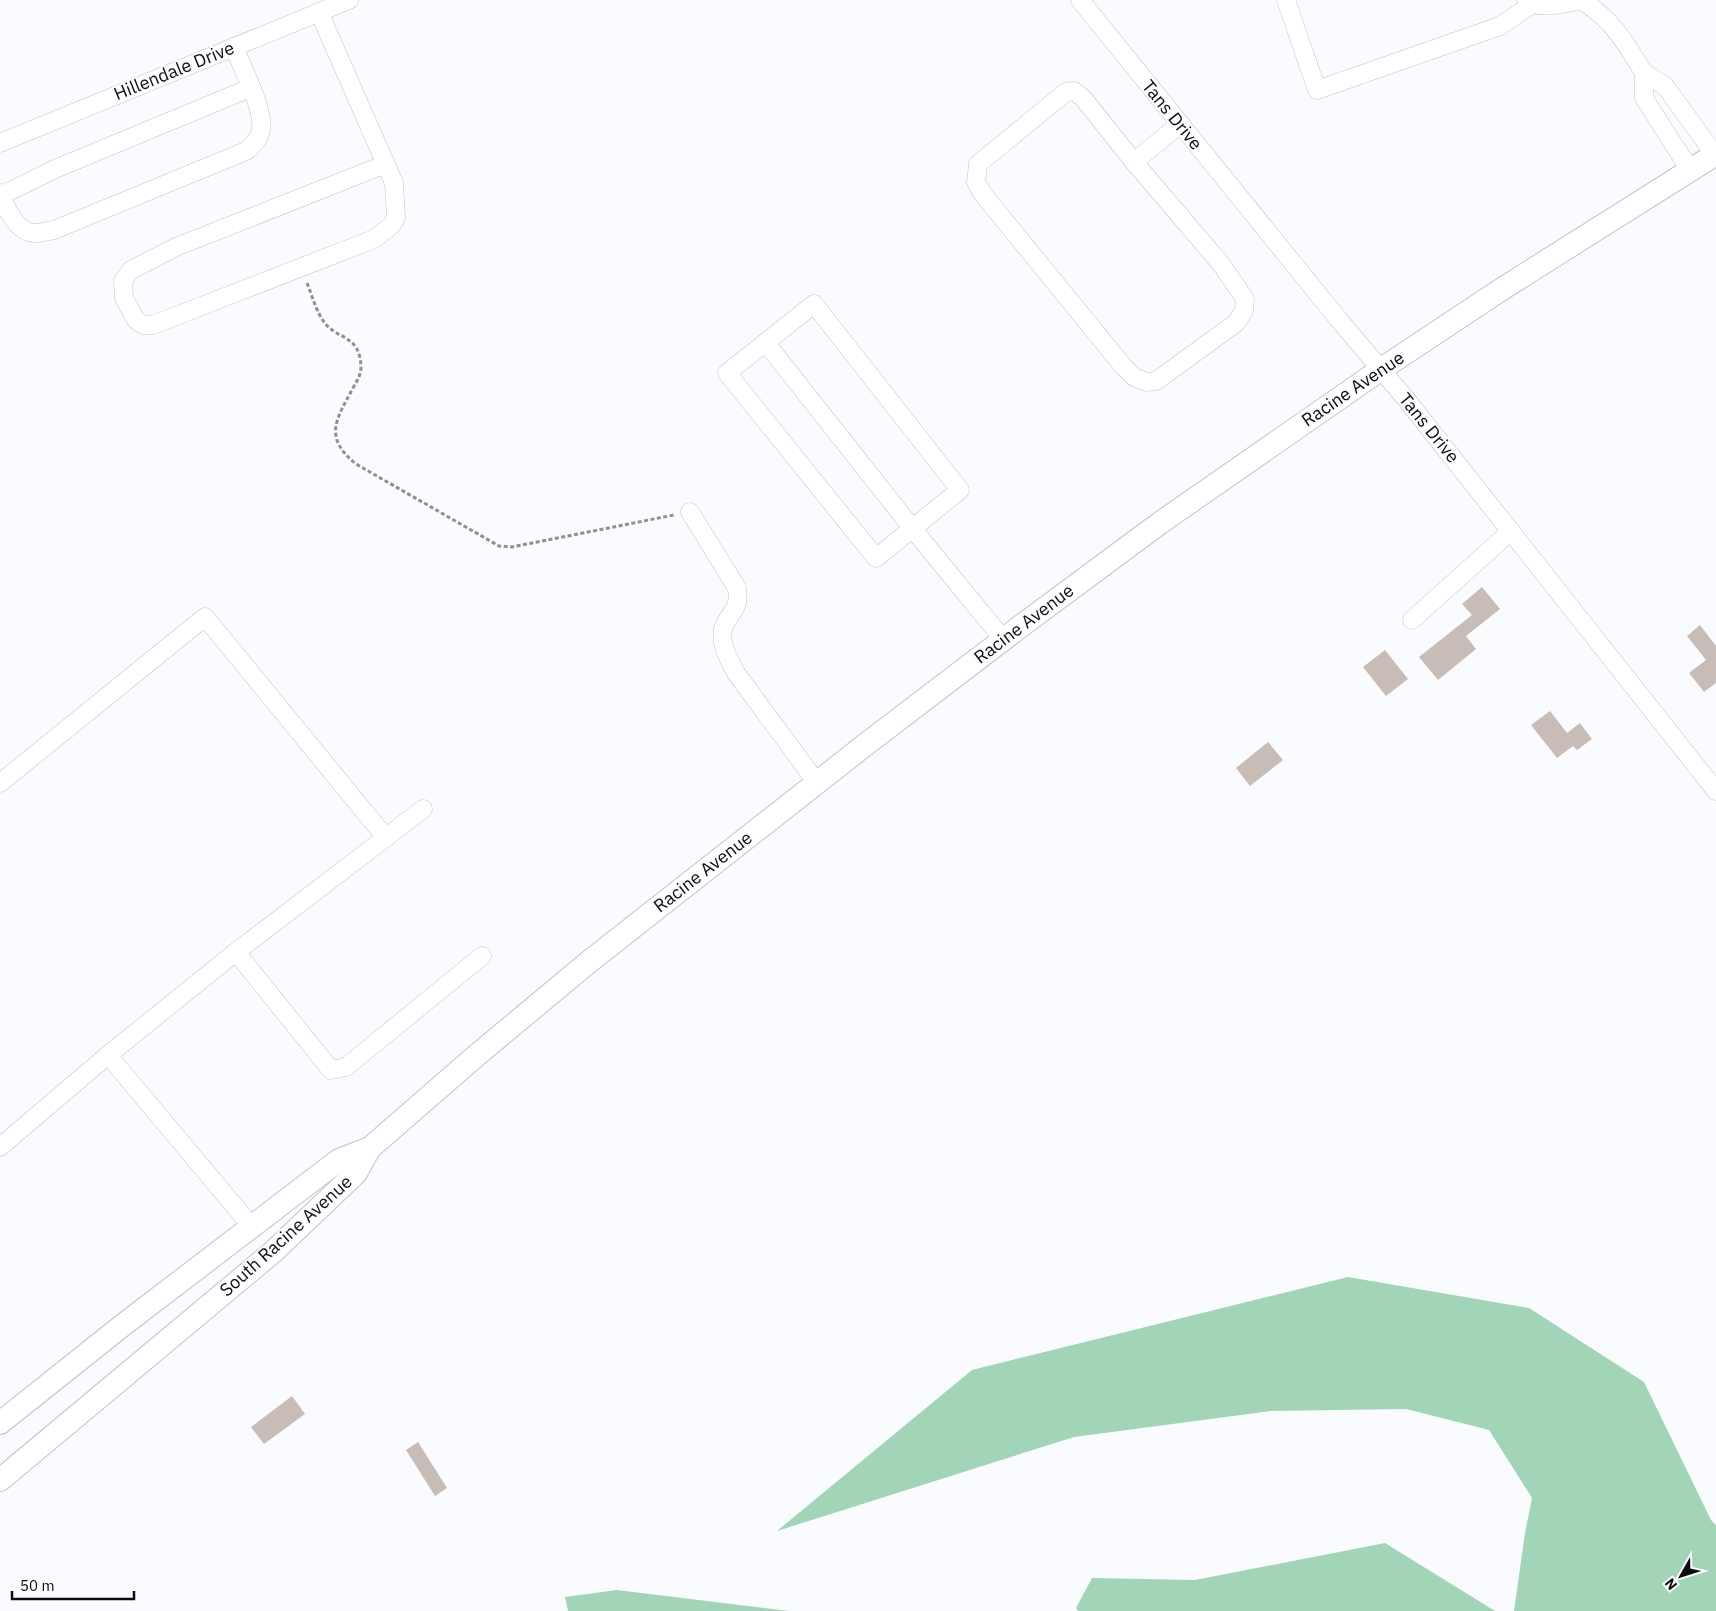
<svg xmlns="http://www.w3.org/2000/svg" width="1716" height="1611" font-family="'IBM Plex Sans',sans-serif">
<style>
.green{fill:#a2d5b8}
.building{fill:#c8bdb6}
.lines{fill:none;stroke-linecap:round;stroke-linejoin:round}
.minor-casing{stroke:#bdc3ce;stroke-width:19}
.major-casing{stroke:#bdc3ce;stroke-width:24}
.path{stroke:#8e9093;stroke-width:3;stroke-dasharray:4 2.5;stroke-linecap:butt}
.minor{stroke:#fff;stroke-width:18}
.major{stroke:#fff;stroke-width:22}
.labels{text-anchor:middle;stroke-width:4;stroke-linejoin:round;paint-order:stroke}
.street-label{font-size:18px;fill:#0a0c10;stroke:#fafbfe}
</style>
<rect width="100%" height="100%" fill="#fafbfe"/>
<g class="green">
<polygon points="1348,1277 1529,1308 1644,1382 1711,1520 1716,1525 1716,1611 1514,1611 1525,1533 1532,1498 1489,1430 1406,1409 1271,1411 1074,1437 777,1531 972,1370"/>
<polygon points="1385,1543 1495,1611 1078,1611 1076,1608 1092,1578 1195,1580"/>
<polygon points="617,1590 789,1611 568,1611 565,1597"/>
</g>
<g class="building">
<polygon points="1482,587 1500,609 1466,636 1476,649 1438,680 1419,657 1472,615 1462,604"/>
<polygon points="1700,625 1716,646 1716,683 1704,692 1689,673 1706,660 1687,636"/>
<polygon points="1385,650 1408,679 1386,696 1363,667"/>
<polygon points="1550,711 1567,733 1580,723 1592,739 1577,750 1573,746 1557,758 1531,725"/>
<polygon points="1268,742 1283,760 1250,786 1236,768"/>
<polygon points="292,1396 305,1414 264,1444 251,1427"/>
<polygon points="418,1442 447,1488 435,1496 406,1450"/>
</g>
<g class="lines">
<g class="minor-casing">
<g id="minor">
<polyline points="1080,0 1339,320 1406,399 1716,791"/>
<polyline points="1286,0 1317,90 1500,26 1531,5"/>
<path d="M1526,0C1539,11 1565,3 1581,0C1614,21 1624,41 1644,73"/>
<polyline points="319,12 394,183 396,218 391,226 374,239 153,325 143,325 136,320 124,298 123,281 131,270 176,247 386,164"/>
<polyline points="0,143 349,0"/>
<polyline points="1134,162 1083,98 1074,91 1066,92 978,164 976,182 982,193 1123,366 1134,377 1146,382 1156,381 1236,323 1244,311 1245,299 1221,264 1134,162 1180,124"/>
<polyline points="1690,170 1644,98 1644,73 1665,86 1715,155"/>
<path d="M0,193C5,206 15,228 29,232C36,235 46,231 54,230L246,151C253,145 260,139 261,129C264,108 242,68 234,47"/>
<polyline points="0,196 55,169 250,88"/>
<polygon points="814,304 960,490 876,558 727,373"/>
<polyline points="766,343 912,528 1003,639"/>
<path d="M690,512L737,588C740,609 733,608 725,624C717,639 729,660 736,673L817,783"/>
<polyline points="1412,620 1511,531"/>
<polyline points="0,783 205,617 386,838"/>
<polyline points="236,952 423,809"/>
<polyline points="0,1147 108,1055"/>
<polyline points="252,1227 108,1055 236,952 331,1070 346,1067 482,956"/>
</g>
</g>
<g class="major-casing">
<g id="major">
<polyline points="0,1423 123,1325 339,1160 370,1148"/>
<polyline points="0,1480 273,1252 356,1173 370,1148 477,1055 590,961 865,745 1021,626 1160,523 1380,370 1502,289 1716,154"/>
</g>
</g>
<path class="path" d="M307,283C312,295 316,311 324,322C337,340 360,334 361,367C361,375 357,381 353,388C336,420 323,437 356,464L499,546L512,547L674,515"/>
<use href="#minor" class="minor"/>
<use href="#major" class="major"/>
</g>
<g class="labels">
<g class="street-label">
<text transform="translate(174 71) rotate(-22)" y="6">Hillendale Drive</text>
<text transform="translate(1172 115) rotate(51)" y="6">Tans Drive</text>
<text transform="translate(1353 389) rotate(-34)" y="6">Racine Avenue</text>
<text transform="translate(1429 428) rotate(51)" y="6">Tans Drive</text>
<text transform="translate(1024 624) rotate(-37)" y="6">Racine Avenue</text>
<text transform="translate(703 872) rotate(-38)" y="6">Racine Avenue</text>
<text transform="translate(286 1236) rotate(-42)" y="6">South Racine Avenue</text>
</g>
</g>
<g transform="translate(1681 1576) rotate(231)" stroke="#fafbfe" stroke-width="4" paint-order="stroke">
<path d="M0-4L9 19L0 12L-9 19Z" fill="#0a0c10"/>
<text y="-8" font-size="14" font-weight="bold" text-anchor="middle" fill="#0a0c10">N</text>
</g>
<path d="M12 1591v8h122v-8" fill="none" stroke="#0a0c10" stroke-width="2.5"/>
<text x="20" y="1591" font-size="15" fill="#0a0c10" stroke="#fafbfe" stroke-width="4" paint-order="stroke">50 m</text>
</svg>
